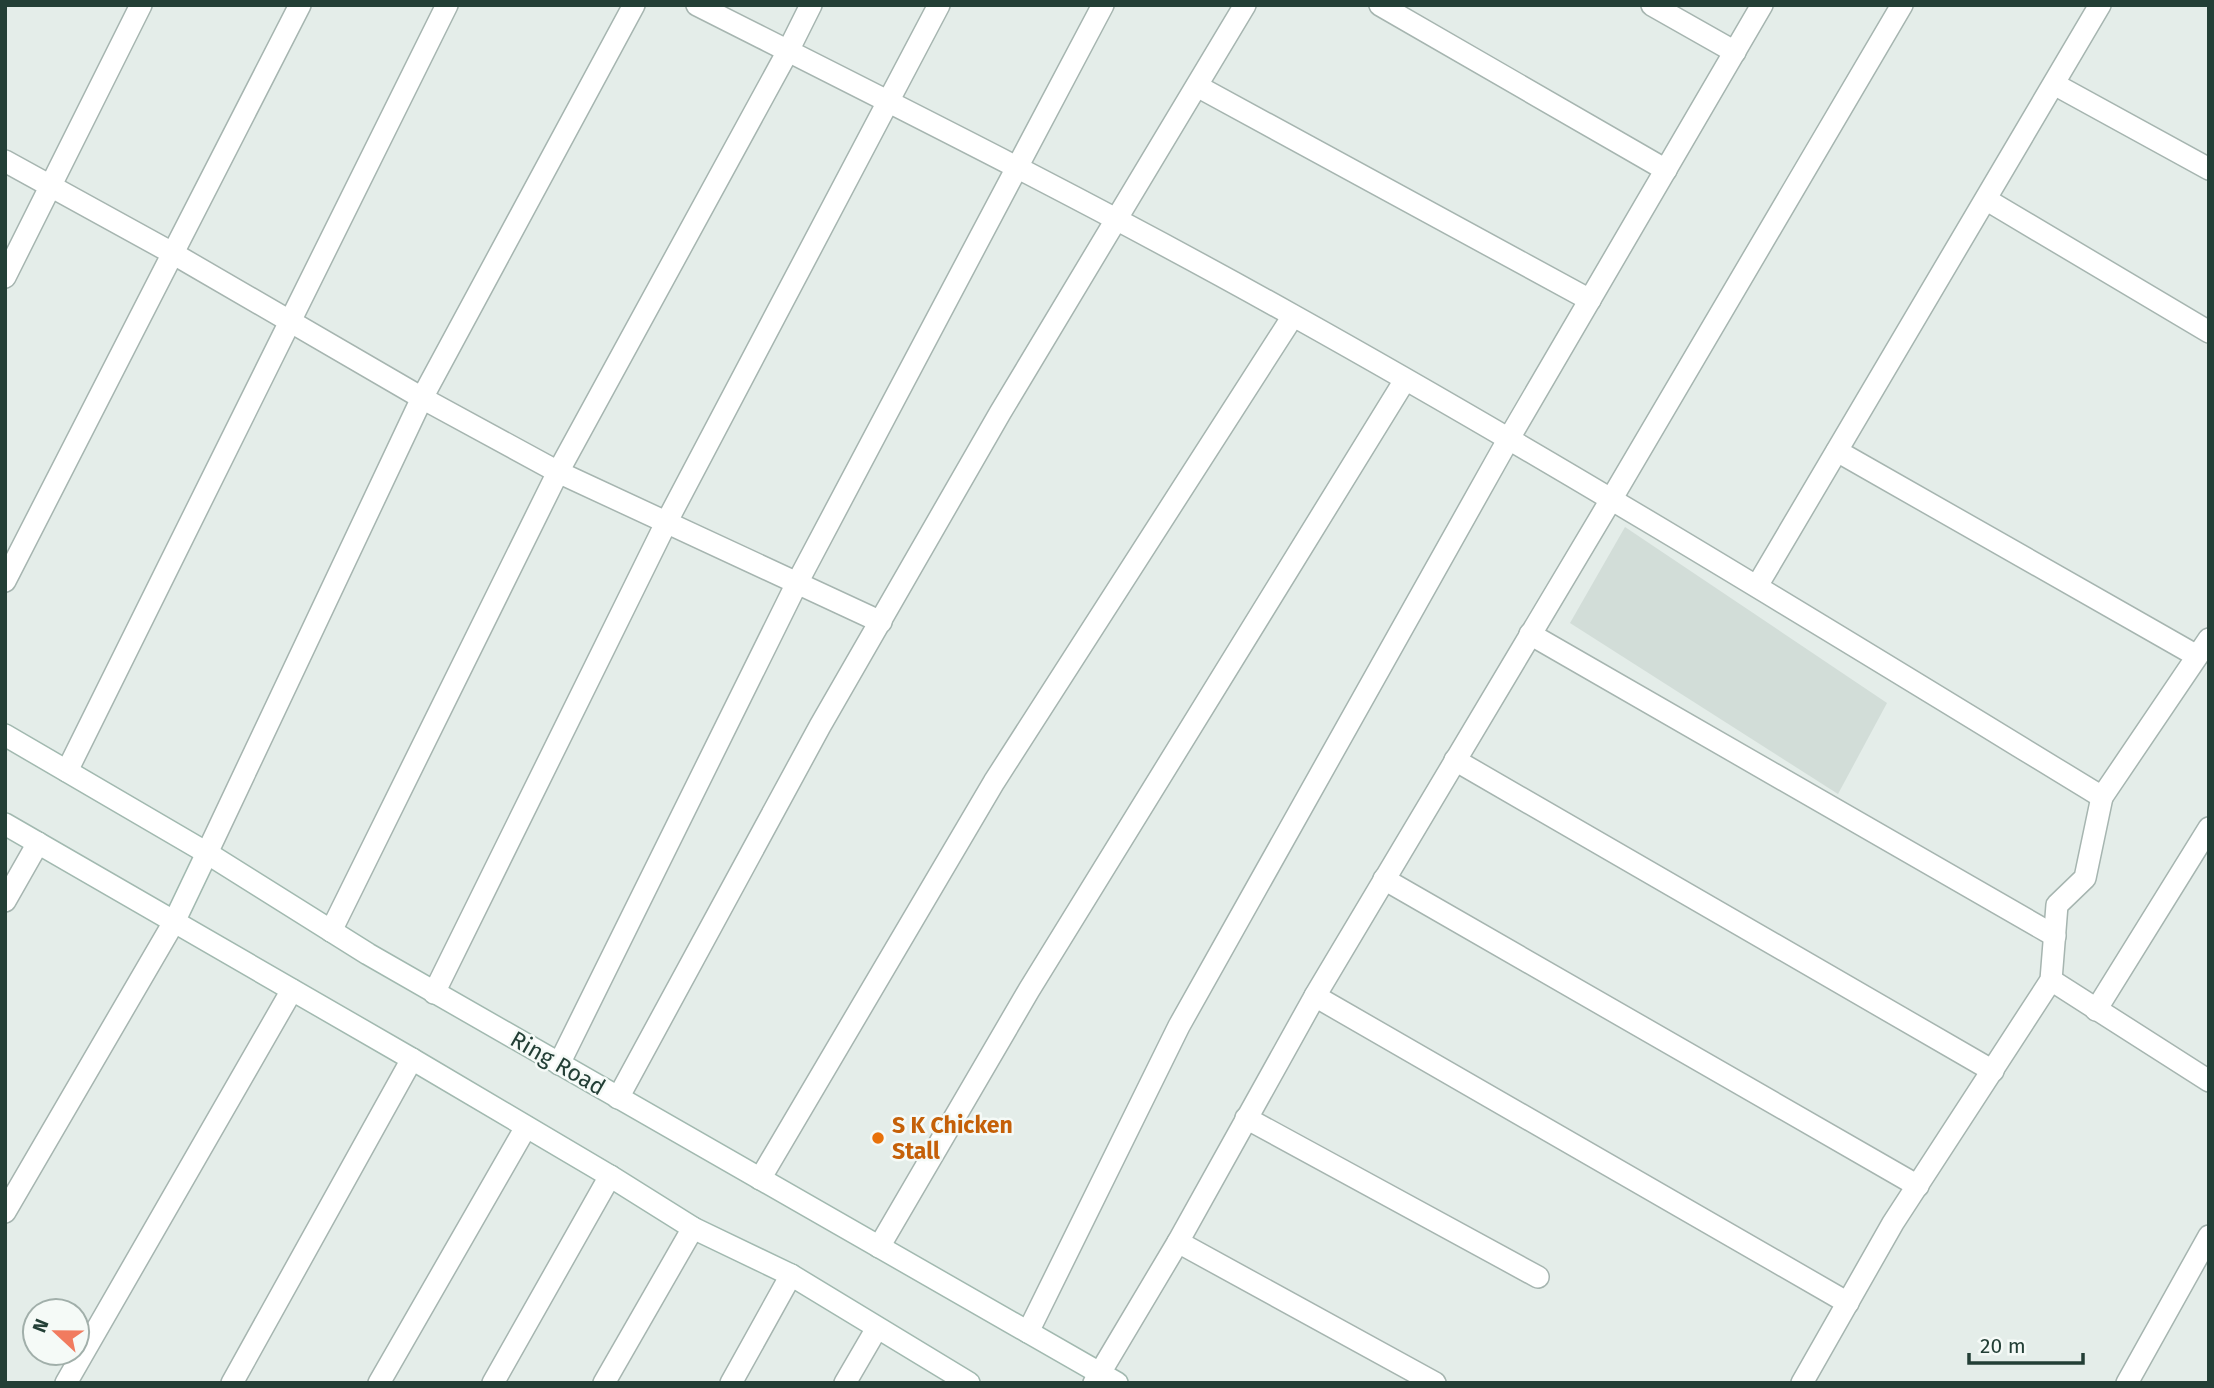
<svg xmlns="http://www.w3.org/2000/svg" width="2214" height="1388" font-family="'Fira Sans',sans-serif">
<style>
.built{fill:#d2ddd8}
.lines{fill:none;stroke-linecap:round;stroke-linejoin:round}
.minor-casing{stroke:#a6b5b0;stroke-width:24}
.secondary-casing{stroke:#a2b9b0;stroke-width:24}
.minor{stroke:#fff;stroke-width:21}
.secondary{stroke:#fff;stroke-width:21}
.food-dot{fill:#e8710a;stroke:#f5faf7;stroke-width:2.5}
.labels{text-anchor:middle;stroke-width:5;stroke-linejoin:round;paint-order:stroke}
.street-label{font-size:23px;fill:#233f36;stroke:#f5faf7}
.food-label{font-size:23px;font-weight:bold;fill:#c56008;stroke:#f5faf7;text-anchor:start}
</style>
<rect width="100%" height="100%" fill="#e4ede9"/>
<polygon class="built" points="1625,527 1887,703 1838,794 1570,623"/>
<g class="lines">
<g class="minor-casing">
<g id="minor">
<path d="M697,5C897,106 1098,206 1294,316C1568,469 1835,634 2102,797L2209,639"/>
<polyline points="1380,5 1666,170"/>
<polyline points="1652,5 1735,52"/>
<polyline points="2054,84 2209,169"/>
<polyline points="1197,86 1590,300"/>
<polyline points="5,161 174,254 422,398 558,472 881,622"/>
<polyline points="1987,200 2209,332"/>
<polyline points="5,277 141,5"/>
<polyline points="1837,451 2197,656"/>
<polyline points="5,581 300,5"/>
<polyline points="1757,586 2100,5"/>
<polyline points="1530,634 2055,936"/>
<polyline points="1455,760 1993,1071"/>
<polyline points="67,771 447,5"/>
<polyline points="207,853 422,398 634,5"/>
<polyline points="1384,879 1918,1186"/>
<polyline points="5,901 38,843"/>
<polyline points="331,931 558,472 788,51 811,5"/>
<polyline points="2051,980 2209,1081"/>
<polyline points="434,993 666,523 939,5"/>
<polyline points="1315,996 1848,1303"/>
<polyline points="2096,1010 2209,828"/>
<polyline points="559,1064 796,585 1103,5"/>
<polyline points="618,1098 820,726 1000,413 1245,5"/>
<polyline points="1246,1118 1538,1277"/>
<polyline points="760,1179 994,782 1293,316"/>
<polyline points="5,1212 174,922"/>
<polyline points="1178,1242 1435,1383"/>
<polyline points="879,1247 1029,990 1405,380"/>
<polyline points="1028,1332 1179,1026 1508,440 1762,5"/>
<polyline points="66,1383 292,990"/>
<polyline points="232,1383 412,1059"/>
<polyline points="379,1383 526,1127"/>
<polyline points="493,1383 610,1176"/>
<polyline points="604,1383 693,1228"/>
<polyline points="731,1383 791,1275"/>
<polyline points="845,1383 877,1328"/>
<polyline points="1094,1383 1178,1242 1315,996 1612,498 1902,5"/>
<polyline points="1802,1383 1893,1223 2051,980 2057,905 2085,878 2102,797"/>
<polyline points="2127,1383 2209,1236"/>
</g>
</g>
<g class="secondary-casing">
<g id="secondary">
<polyline points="5,735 207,853 368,954 1117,1383"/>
<polyline points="5,824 412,1059 610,1176 693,1228 791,1275 969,1383"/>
<polyline points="174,922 207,853"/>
</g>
</g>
<use href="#minor" class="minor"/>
<use href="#secondary" class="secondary"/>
</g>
<circle class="food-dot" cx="878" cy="1138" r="7"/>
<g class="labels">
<g class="street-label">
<text transform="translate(558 1063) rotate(30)" y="8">Ring Road</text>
</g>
<g class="food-label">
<text x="892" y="1133">S K Chicken<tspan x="892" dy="26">Stall</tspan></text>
</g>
</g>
<rect width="2214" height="1388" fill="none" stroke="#233f36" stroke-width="14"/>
<g transform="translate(56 1332) rotate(292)"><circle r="33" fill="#f5faf7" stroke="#a1afaa" stroke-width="2"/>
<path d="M0-5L12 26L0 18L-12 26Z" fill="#f17b5f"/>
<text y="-10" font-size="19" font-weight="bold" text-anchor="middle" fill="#233f36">N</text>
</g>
<path d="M1969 1353v10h114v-10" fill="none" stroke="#233f36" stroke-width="3.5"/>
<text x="1980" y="1353" font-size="21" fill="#233f36" stroke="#f5faf7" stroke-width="5" paint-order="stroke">20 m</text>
</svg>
